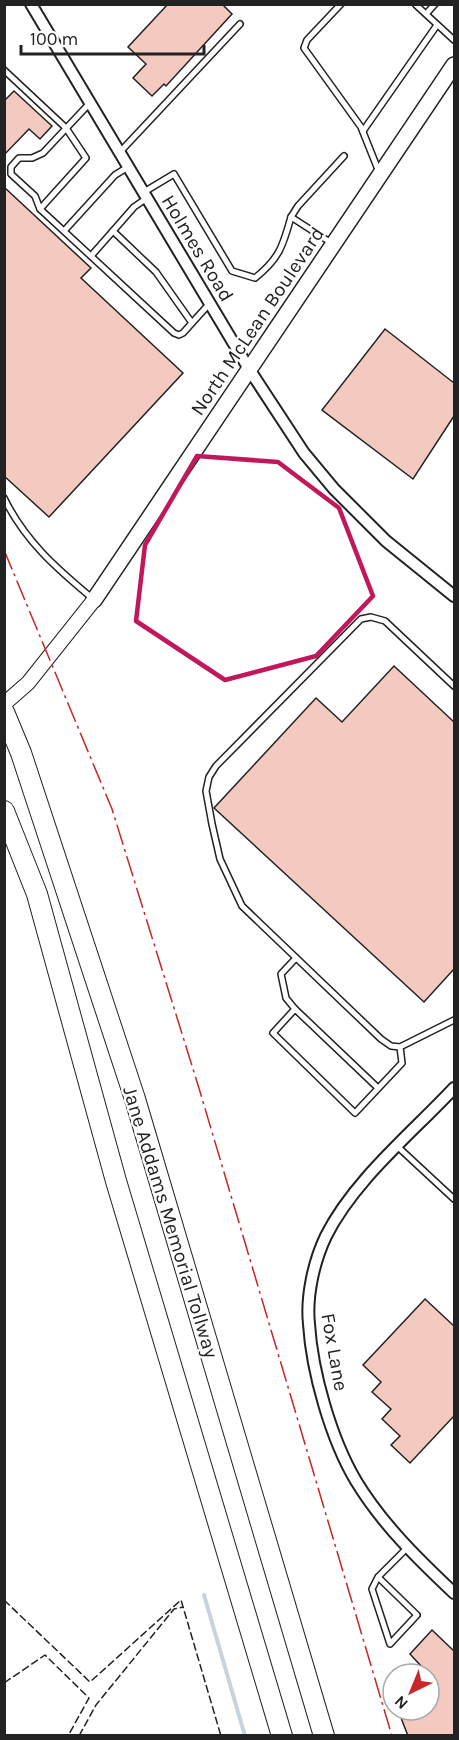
<svg xmlns="http://www.w3.org/2000/svg" width="459" height="1740" font-family="Karla,sans-serif">
<style>
.lines{fill:none;stroke-linecap:round;stroke-linejoin:round}
.stream{stroke:#c7d3dd;stroke-width:4}
.building{fill:#f3c9c0;stroke:#222;stroke-width:1.5}
.service-casing{stroke:#222;stroke-width:8}
.minor-casing{stroke:#222;stroke-width:14}
.tertiary-casing{stroke:#222;stroke-width:16}
.secondary-casing{stroke:#222;stroke-width:18}
.motorway-casing{stroke:#222;stroke-width:22}
.service{stroke:#fff;stroke-width:5}
.minor{stroke:#fff;stroke-width:10}
.tertiary{stroke:#fff;stroke-width:14}
.secondary{stroke:#fff;stroke-width:15}
.motorway{stroke:#fff;stroke-width:20}
.fence{stroke:#222;stroke-width:1.5;stroke-dasharray:8 3;stroke-linecap:butt}
.power{stroke:#c62828;stroke-width:1.5;stroke-dasharray:21 4.5 3 4.5;stroke-linecap:butt}
.marked{fill:none;stroke:#c2185b;stroke-width:4.5;stroke-linejoin:round}
.labels{text-anchor:middle;stroke-width:4.5;stroke-linejoin:round;paint-order:stroke}
.street-label{font-size:20px;fill:#222;stroke:#fff}
</style>
<rect width="100%" height="100%" fill="#fff"/>
<g class="lines">
<polyline class="stream" points="204,1595 245,1736"/>
</g>
<g class="building">
<polygon points="168,4 222,4 232,14 166,86 164,84 152,96 133,78 146,64 128,47"/>
<polygon points="14,91 52,126 40,139 29,129 4,155 4,101"/>
<polygon points="4,187 91,268 81,278 183,373 49,517 4,476"/>
<polygon points="385,329 454,383 454,416 413,479 322,410"/>
<polygon points="394,666 454,722 454,969 424,1002 214,808 316,698 342,722"/>
<polygon points="425,1299 454,1326 454,1416 410,1463 391,1445 400,1436 382,1419 391,1409 372,1392 381,1382 363,1365"/>
<polygon points="432,1630 454,1651 454,1736 408,1736 398,1710 429,1710 429,1674 414,1674 421,1666 410,1654"/>
</g>
<g class="lines">
<g class="service-casing">
<g id="service">
<polyline points="341,4 307,40 304,48 361,127 379,172"/>
<polyline points="416,5 454,40"/>
<polyline points="426,14 435,4"/>
<polyline points="4,70 66,128 86,158 40,209"/>
<polyline points="89,104 43,153 32,158 19,158 11,167 11,174 35,196 40,209 174,333 179,335 183,333 210,303"/>
<polyline points="363,131 437,25"/>
<polyline points="120,152 240,24"/>
<path d="M144,192L174,174L232,271L255,278C279,259 283,246 291,217"/>
<polyline points="147,198 134,207 113,231 156,272 192,323"/>
<polyline points="64,231 115,175 128,167"/>
<polyline points="333,244 291,217 298,206 344,156"/>
<polyline points="91,256 113,231"/>
<path d="M4,498C25,541 56,568 92,598"/>
<polyline points="454,686 385,621 371,617 361,619 216,766 209,777 206,791 212,824 220,859 242,906 381,1039 391,1046 400,1047 454,1020"/>
<polyline points="295,1009 286,998 281,974 296,958"/>
<polyline points="378,1088 295,1009 273,1033 355,1113 402,1063 400,1047"/>
<polyline points="398,1147 454,1199"/>
<polyline points="378,1577 372,1589 390,1644 417,1615 378,1577 407,1548"/>
</g>
</g>
<g class="minor-casing">
<g id="minor">
<polyline points="31,4 249,369 304,453 334,489 386,541 454,596"/>
<path d="M454,1088C412,1133 354,1180 326,1236C314,1261 306,1296 309,1324C312,1372 331,1439 356,1481C382,1524 418,1559 454,1593"/>
</g>
</g>
<g class="tertiary-casing">
<polyline id="tertiary" points="4,704 28,683 94,600"/>
</g>
<g class="secondary-casing">
<polyline id="secondary" points="94,600 454,65"/>
</g>
<g class="motorway-casing">
<g id="motorway">
<polyline points="4,712 21,753 135,1099 324,1736"/>
<polyline points="4,811 37,894 116,1181 282,1736"/>
</g>
</g>
<use href="#service" class="service"/>
<use href="#minor" class="minor"/>
<use href="#tertiary" class="tertiary"/>
<use href="#secondary" class="secondary"/>
<use href="#motorway" class="motorway"/>
<g class="fence">
<polyline points="4,1600 90,1682 181,1600 221,1736"/>
<polyline points="4,1683 45,1655 89,1698 68,1736"/>
<polyline points="79,1736 96,1705 174,1609 183,1607"/>
</g>
<polyline class="power" points="4,550 112,809 198,1085 392,1736"/>
</g>
<path class="marked" d="M197,456L278,462L339,508L373,596L316,656L225,680L136,621L145,545Z"/>
<g class="labels">
<g class="street-label">
<text transform="translate(198 248) rotate(59)" y="7">Holmes Road</text>
<text transform="translate(257 321) rotate(-56)" y="7">North McLean Boulevard</text>
<text transform="translate(171 1222) rotate(73)" y="7">Jane Addams Memorial Tollway</text>
<text transform="translate(335 1352) rotate(80)" y="7">Fox Lane</text>
</g>
</g>
<rect width="459" height="1740" fill="none" stroke="#222222" stroke-width="12"/>
<g transform="translate(411 1692) rotate(223)"><circle r="28" fill="#ffffff" stroke="#a7a7a7" stroke-width="1.5"/>
<path d="M0-4.5L10 22L0 15L-10 22Z" fill="#c62828"/>
<text y="-9" font-size="16" font-weight="bold" text-anchor="middle" fill="#222222">N</text>
</g>
<path d="M21 45v9h183v-9" fill="none" stroke="#222222" stroke-width="3"/>
<text x="30" y="45" font-size="18" fill="#222222" stroke="#ffffff" stroke-width="4.5" paint-order="stroke">100 m</text>
</svg>
